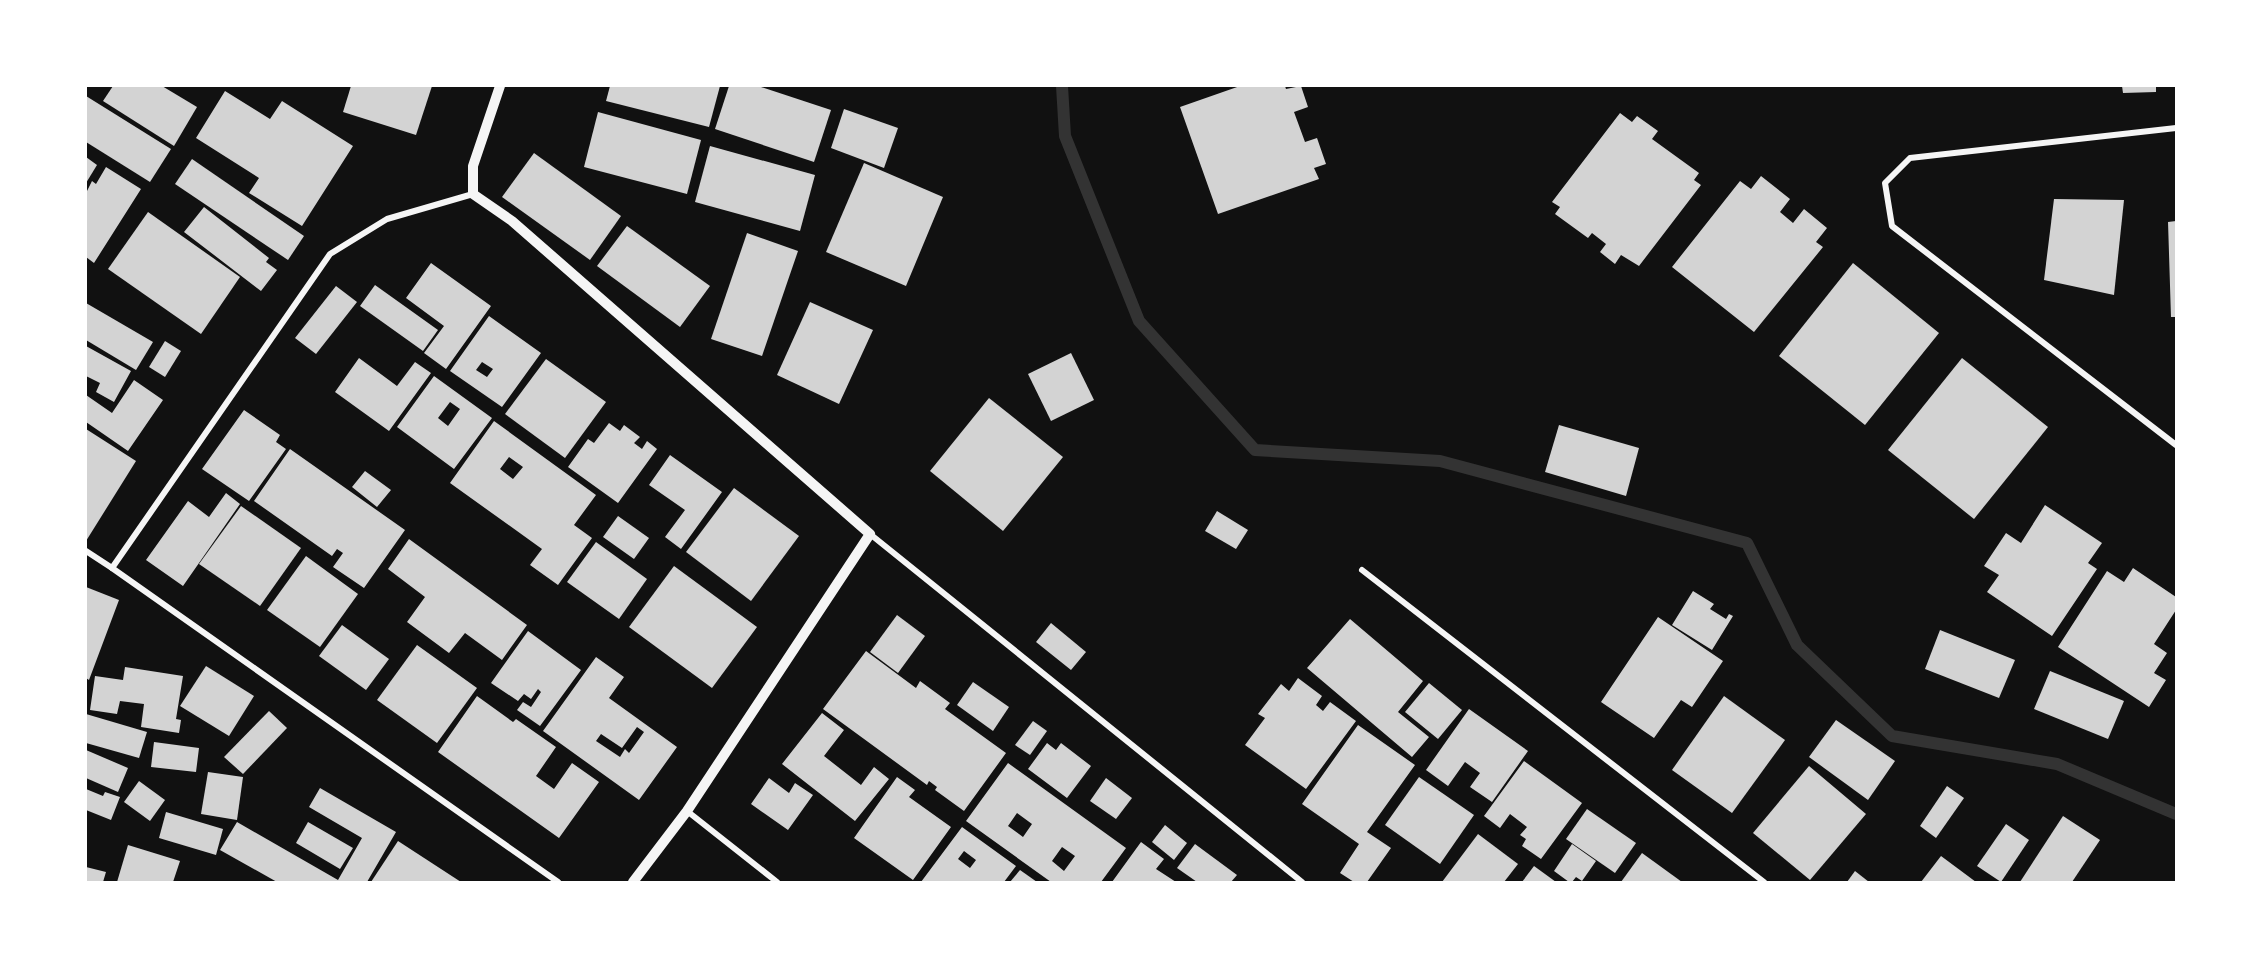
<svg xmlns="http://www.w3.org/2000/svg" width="2262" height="968" font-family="Mulish,sans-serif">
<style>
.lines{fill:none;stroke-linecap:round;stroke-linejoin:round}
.stream{stroke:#333;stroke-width:12}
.building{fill:#d3d3d3;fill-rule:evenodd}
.minor{stroke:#f5f5f5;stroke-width:6}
.tertiary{stroke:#f5f5f5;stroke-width:10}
</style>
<rect width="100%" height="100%" fill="#111"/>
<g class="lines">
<polyline class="stream" points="1062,86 1065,136 1139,321 1255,450 1440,461 1747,543 1797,645 1892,736 2057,764 2176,814"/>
</g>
<g class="building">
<polygon points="113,86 162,86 197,107 174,146 103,101"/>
<polygon points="351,86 432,86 416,135 343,112"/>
<polygon points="610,86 720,86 709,127 606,101"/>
<polygon points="729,86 758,86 831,110 814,162 715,129"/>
<polygon points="1240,86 1285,86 1286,89 1301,86 1308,107 1294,112 1305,142 1317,138 1326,164 1314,168 1319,179 1218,214 1180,107"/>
<polygon points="2122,86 2156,86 2156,92 2123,93"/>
<polygon points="225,91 270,119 282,101 353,146 302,226 249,193 259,178 196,138"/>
<polygon points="86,96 171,149 150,182 86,142"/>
<polygon points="844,109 898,128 884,168 831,148"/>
<polygon points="598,112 701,140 687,194 584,167"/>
<polygon points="1620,113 1632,122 1637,116 1658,131 1652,139 1699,173 1694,180 1701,185 1639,266 1621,255 1615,264 1600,252 1606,244 1592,233 1588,238 1555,214 1560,207 1552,202"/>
<polygon points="710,146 815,175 800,231 695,202"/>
<polygon points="534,153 621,216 590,260 502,197"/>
<polygon points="86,157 97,165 86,183"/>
<polygon points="192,159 304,236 288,260 175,184"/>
<polygon points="864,163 943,197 906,286 826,252"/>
<polygon points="106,167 141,189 94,263 86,257 86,193 92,181 96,184"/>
<polygon points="1761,176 1790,199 1780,212 1793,223 1804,209 1827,228 1816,242 1823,247 1754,332 1672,267 1740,181 1751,189"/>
<polygon points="2054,199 2124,200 2114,295 2044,280"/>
<polygon points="204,207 269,258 266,262 277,270 261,291 184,232"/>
<polygon points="148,212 240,277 201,334 108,269"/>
<polygon points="2176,221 2176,317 2171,317 2168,222"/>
<polygon points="627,226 710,286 680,327 597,266"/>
<polygon points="747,233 798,251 762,356 711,339"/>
<polygon points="431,263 491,306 446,369 424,353 444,326 406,298"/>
<polygon points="1853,263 1939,333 1865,425 1779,356"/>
<polygon points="375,285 438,330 423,351 360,306"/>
<polygon points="336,286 357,302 316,354 295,338"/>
<polygon points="810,302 873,330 839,404 777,375"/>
<polygon points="86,303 153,342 136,370 86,340"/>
<path d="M489,316L541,353L502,407L450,371ZM482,362L493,369L487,377L476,370Z"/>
<polygon points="165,341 181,351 165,377 149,367"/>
<polygon points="86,346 131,371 114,402 96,392 100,383 86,376"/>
<polygon points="1071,353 1094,400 1051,421 1028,374"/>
<polygon points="359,358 397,386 415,362 431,373 389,431 335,392"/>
<polygon points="1962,358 2048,427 1974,519 1888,450"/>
<polygon points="546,359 606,402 565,458 505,414"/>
<path d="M434,376L492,418L454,469L397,427ZM450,402L460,409L448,426L438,418Z"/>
<polygon points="134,380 163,400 128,451 86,422 86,395 112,413"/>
<polygon points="989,398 1063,457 1003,531 930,471"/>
<polygon points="244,410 280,435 276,442 286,449 249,501 202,469"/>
<path d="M494,421L596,495L574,525L592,538L558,585L530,565L542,549L450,483ZM509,457L523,467L513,479L500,469Z"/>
<polygon points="609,423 620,431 624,425 640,437 634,443 642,449 647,441 657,449 618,503 568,467 588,439 594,443"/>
<polygon points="1559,425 1639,448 1626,496 1545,472"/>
<polygon points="86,429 136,461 86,541"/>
<polygon points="290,449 405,530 364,588 333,567 343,553 337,549 332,556 254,501"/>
<polygon points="670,455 722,492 681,549 665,537 685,510 649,485"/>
<polygon points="365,471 391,490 377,507 352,487"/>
<polygon points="734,488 799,536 751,601 686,552"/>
<polygon points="226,493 240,504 183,586 146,560 188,501 209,517"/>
<polygon points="2045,505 2102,543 2088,563 2097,569 2052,636 1987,592 1999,575 1984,566 2006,533 2021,543"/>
<polygon points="241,506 301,548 260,606 199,564"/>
<polygon points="1217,511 1248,530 1236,549 1205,531"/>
<polygon points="618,516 649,538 634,559 603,537"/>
<polygon points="409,539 527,625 502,660 465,633 449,653 407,622 425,597 388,569"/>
<polygon points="596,542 647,579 619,619 567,582"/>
<polygon points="306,556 358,594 320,647 267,610"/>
<polygon points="674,566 757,627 712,688 629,627"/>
<polygon points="2133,568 2176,597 2176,610 2154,644 2167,653 2154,673 2166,680 2149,707 2058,647 2107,571 2124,582"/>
<polygon points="86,587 119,600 89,680 86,678"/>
<polygon points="1693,591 1714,604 1710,609 1726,619 1729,614 1733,616 1712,650 1672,625"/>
<polygon points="897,615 925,636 898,673 870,652"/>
<polygon points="1658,617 1723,661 1692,707 1681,700 1654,738 1601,702"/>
<polygon points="1350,619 1423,681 1398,712 1429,737 1412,757 1307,668"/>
<polygon points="1051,623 1086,652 1071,670 1036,642"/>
<polygon points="342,625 389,659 366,690 319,656"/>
<polygon points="1940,630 2015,660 1999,698 1925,669"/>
<polygon points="528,631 581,670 540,726 517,710 523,702 531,707 541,692 538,689 531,699 524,694 518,701 491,683"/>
<polygon points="417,645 477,688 437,743 377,700"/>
<polygon points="866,651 916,688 920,681 950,703 945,709 1006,753 964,811 935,790 937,787 929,781 927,785 823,709"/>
<path d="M596,657L624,677L609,698L677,747L639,800L543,731ZM637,727L644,732L629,753L625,749L620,757L596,741L601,734L622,748Z"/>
<polygon points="206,666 254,696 229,736 180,706"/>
<polygon points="125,667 183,676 176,719 181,720 179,733 141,727 144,704 120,701 117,714 90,710 95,676 123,680"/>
<polygon points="2050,671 2124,701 2108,739 2034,709"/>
<polygon points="1298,678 1322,696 1316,705 1323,711 1330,702 1356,721 1306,789 1245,745 1265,718 1258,714 1281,684 1289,691"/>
<polygon points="973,682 1009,707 993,731 957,705"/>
<polygon points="1429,683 1462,710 1438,739 1405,712"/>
<polygon points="477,696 513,722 516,719 556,747 536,776 554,789 572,763 599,782 559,838 438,752"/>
<polygon points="1724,696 1785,740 1732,813 1672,770"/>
<polygon points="1469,709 1528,751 1492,802 1470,787 1480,773 1465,762 1448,786 1426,770"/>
<polygon points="269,711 287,728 243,774 224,757"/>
<polygon points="822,713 844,730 824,756 861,785 874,767 889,779 855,821 782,764"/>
<polygon points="86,714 147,732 139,758 86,743"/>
<polygon points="1836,720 1895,761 1868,800 1809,757"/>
<polygon points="1033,721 1047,731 1030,755 1015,745"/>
<polygon points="1358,725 1415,765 1367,832 1391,848 1367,882 1354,882 1340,873 1359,844 1302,804"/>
<polygon points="154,742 199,748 196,772 151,767"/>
<polygon points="1047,743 1056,750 1061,743 1091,766 1067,798 1028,769"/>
<polygon points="86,750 128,768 118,792 86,778"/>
<polygon points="1524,761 1582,803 1541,859 1522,846 1526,839 1520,835 1527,827 1510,814 1500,828 1484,816"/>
<path d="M1008,763L1126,848L1101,882H1051L966,821ZM1017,813L1032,824L1023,837L1008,826ZM1062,847L1075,856L1064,871L1052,861Z"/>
<polygon points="1809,766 1866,814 1810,880 1753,833"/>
<polygon points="208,772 243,777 237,820 201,814"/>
<polygon points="897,777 915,790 909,797 951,827 913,880 854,838"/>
<polygon points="1419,777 1474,815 1440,864 1385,825"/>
<polygon points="769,778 789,793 795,783 813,795 788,830 751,804"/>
<polygon points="1106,778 1132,798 1116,819 1090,801"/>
<polygon points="139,781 165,800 150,821 124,802"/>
<polygon points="1947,786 1964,798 1936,838 1920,826"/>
<polygon points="320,788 396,832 367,882 277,882 220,850 237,822 338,880 362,838 309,807"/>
<polygon points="86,789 103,796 105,792 120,797 111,820 86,810"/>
<polygon points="1587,809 1636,843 1615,873 1566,839"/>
<polygon points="166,812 223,829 216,855 159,838"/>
<polygon points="2063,816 2100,840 2072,882 2020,882"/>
<polygon points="308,822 353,848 340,869 296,843"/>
<polygon points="2006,824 2029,840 2001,882 1977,866"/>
<polygon points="1165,825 1187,843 1174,860 1152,842"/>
<path d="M962,827L1016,866L1004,882H921ZM964,851L976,860L970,868L958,859Z"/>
<polygon points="1478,834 1518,864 1504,882 1442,882"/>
<polygon points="398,841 461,882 371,882"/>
<polygon points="1141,842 1164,859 1156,869 1176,882 1112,882"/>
<polygon points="1195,844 1237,875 1231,882 1197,882 1177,868"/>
<polygon points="1572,844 1596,861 1582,881 1576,877 1572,882 1569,882 1554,871"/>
<polygon points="128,845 180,861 173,882 117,882"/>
<polygon points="1642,853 1682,882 1621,882"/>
<polygon points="1941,856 1976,882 1921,882"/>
<polygon points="1534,866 1556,882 1522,882"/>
<polygon points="86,867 106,872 103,882 86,882"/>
<polygon points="1020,870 1037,882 1010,882"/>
<polygon points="1855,871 1869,882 1847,882"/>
</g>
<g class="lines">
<g class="minor">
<polyline points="2176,128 1910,158 1885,183 1892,226 2176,445"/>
<polyline points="870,534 1302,882"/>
<polyline points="86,551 112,568 558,882"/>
<polyline points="112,568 330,254 387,219 473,194"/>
<polyline points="1362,570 1764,882"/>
<polyline points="687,811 777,882"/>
</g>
<polyline class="tertiary" points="500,86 473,166 473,194 512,221 870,534 687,811 633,882"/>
</g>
<rect width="2262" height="968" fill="none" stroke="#ffffff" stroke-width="174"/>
</svg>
